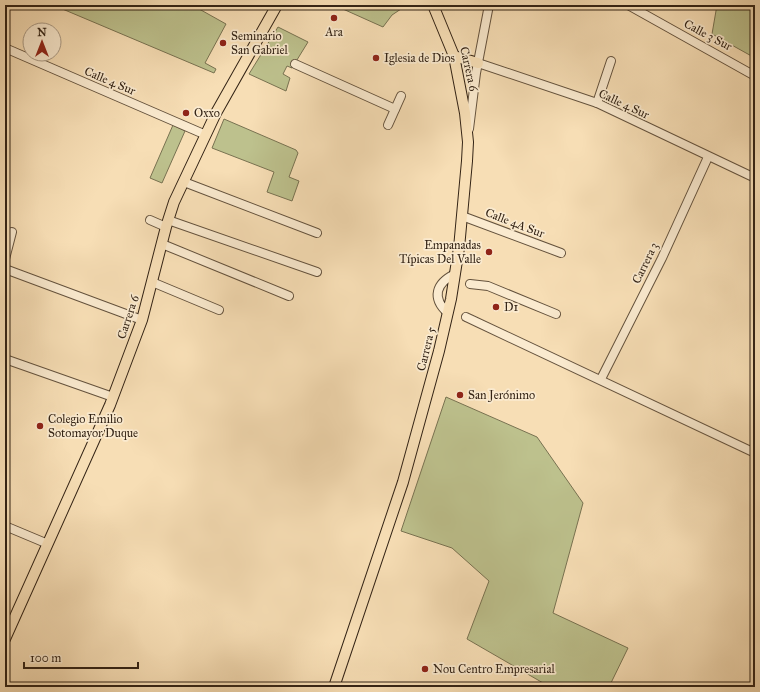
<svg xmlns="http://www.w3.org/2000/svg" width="760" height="692" font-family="'IM FELL Great Primer',serif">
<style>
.green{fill:#bdc18d;stroke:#787251}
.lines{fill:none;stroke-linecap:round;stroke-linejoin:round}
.minor-casing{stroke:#64523d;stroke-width:10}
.major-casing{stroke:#332315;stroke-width:12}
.minor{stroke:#faeacf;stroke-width:8}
.major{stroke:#f7deb5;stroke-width:10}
.poi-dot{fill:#8f2418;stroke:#faeacf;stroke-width:1.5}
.labels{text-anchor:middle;stroke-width:3.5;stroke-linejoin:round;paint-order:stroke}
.poi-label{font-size:12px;fill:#332315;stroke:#faeacf;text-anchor:start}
.street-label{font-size:12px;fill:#332315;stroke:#faeacf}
</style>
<rect width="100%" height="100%" fill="#f7deb5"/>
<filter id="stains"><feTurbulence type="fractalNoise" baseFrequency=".005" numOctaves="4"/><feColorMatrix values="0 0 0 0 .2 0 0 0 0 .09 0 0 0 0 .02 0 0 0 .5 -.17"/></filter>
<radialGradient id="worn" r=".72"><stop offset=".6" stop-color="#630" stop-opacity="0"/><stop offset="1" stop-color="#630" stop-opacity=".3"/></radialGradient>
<g class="green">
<polygon points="53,5 192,5 226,24 205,63 216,69 214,73"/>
<polygon points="334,5 407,5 392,15 383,27"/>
<polygon points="717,5 755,5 755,58 712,34"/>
<polygon points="278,27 308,42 292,68 287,66 283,74 290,78 286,91 249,74"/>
<polygon points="224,119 296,150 298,153 289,177 299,181 292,201 267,192 274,172 212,148"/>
<polygon points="173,125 185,131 162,183 150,178"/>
<polygon points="446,397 537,437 583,503 553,613 628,648 609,687 550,687 467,639 489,581 452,548 401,531"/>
</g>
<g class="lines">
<g class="minor-casing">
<g id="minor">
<polyline points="628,5 755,76"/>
<polyline points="5,48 206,135"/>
<polyline points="478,63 597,103 755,178"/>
<polyline points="295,64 395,109"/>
<polyline points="597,103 611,61"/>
<polyline points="388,125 401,96"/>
<polyline points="469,129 476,73 489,5"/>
<polyline points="184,182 317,233"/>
<polyline points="462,216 561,253"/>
<polyline points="150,220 166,227"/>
<polyline points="168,220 317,272"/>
<polyline points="162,244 289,296"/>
<polyline points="5,259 12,232"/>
<polyline points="5,269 142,320"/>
<polyline points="152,282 219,310"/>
<polyline points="470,284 488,286 556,314"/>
<path d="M448,313C431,298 436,283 455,274"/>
<polyline points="466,317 755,453"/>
<polyline points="5,359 113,397"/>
<polyline points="601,379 662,258 708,157"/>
<polyline points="5,526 48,544"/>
</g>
</g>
<g class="major-casing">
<g id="major">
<polyline points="454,56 478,63"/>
<polyline points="5,639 110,405 142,320 166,227 174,202 216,113 277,5"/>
<polyline points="334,687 403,482 439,351 451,299 459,248 467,161 468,142 465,113 454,56 433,5"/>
</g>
</g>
<use href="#minor" class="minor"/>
<use href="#major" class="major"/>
</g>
<g class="poi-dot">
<circle cx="334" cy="18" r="4"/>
<circle cx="223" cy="43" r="4"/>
<circle cx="376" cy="58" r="4"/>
<circle cx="186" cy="113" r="4"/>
<circle cx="489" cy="252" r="4"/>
<circle cx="496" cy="307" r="4"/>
<circle cx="460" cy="395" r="4"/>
<circle cx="40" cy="426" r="4"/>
<circle cx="425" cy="669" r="4"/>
</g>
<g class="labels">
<g class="poi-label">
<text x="334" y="36" text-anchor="middle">Ara</text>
<text x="231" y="40">Seminario<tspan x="231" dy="14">San Gabriel</tspan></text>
<text x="384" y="62">Iglesia de Dios</text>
<text x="194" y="117">Oxxo</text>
<text x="481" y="249" text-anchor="end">Empanadas<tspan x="481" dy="14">Típicas Del Valle</tspan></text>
<text x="504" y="311">D1</text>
<text x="468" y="399">San Jerónimo</text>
<text x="48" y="423">Colegio Emilio<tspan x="48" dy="14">Sotomayor Duque</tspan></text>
<text x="433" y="673">Nou Centro Empresarial</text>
</g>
<g class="street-label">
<text transform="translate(708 35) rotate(28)" y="4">Calle 3 Sur</text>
<text transform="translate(469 69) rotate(77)" y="4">Carrera 6</text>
<text transform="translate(110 81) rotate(23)" y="4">Calle 4 Sur</text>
<text transform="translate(624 104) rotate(25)" y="4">Calle 4 Sur</text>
<text transform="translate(515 223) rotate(21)" y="4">Calle 4A Sur</text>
<text transform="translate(645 263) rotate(-64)" y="4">Carrera 3</text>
<text transform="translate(128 317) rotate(-72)" y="4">Carrera 6</text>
<text transform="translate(426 349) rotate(-76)" y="4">Carrera 5</text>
</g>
</g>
<rect width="760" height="692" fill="none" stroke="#f7deb5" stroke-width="20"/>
<rect x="6" y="6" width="748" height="680" fill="none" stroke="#332315" stroke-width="2"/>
<rect x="10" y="10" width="740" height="672" fill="none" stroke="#332315"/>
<g transform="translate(42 42)"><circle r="19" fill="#faeacf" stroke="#aa9a85"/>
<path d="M0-3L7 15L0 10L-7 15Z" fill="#8f2418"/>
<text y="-6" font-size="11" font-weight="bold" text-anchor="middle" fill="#332315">N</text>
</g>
<path d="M24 662v6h114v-6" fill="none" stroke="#332315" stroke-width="2"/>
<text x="30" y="662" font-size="12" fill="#332315" stroke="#faeacf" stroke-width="3" paint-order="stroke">100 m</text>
<rect width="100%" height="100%" filter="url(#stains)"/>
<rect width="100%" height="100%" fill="url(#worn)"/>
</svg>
